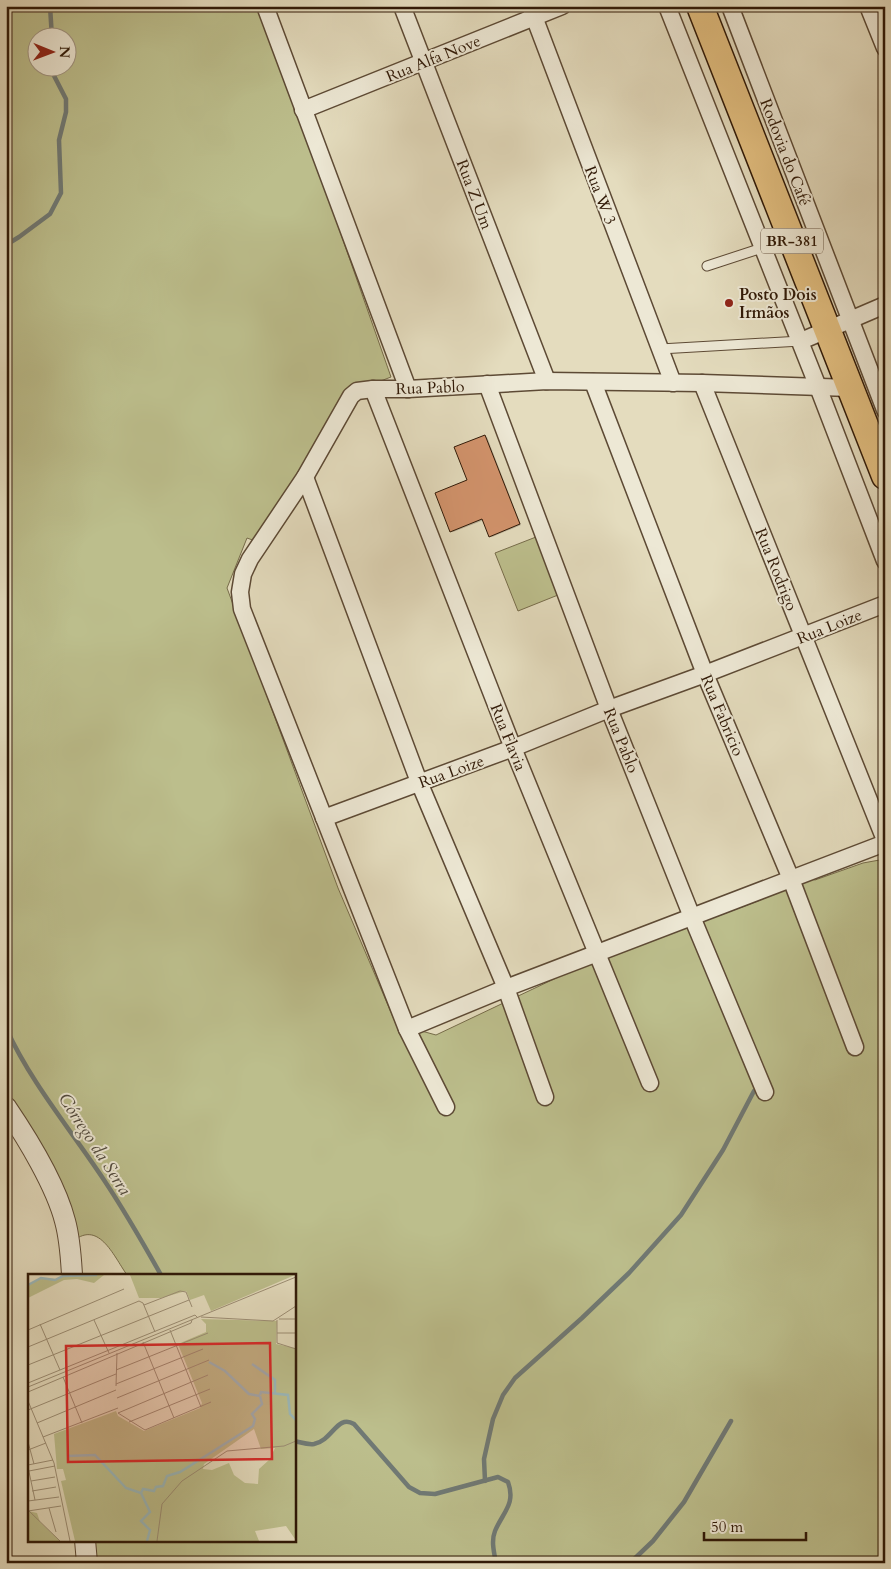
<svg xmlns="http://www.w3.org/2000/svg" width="891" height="1569" font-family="Cardo,serif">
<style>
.green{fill:#bcbe8c;stroke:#766c4a;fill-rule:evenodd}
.shadow{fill:#0003}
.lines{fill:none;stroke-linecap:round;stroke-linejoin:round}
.stream{stroke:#707974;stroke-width:4.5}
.building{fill:#d2936c;stroke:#301907}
.service-casing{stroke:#5d4a35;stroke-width:11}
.minor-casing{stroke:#5d4a35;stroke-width:19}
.tertiary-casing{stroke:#5d4a35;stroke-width:22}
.primary-casing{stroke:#301907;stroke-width:29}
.service{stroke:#ede8d5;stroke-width:9}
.minor{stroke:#ede8d5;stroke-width:16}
.tertiary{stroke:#ede8d5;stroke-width:20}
.primary{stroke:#e2be7f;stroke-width:26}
.poi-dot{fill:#8f2418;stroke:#ede8d5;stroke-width:2}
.labels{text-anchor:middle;stroke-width:4;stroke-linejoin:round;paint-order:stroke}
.shield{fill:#ede8d5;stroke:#695745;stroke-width:1}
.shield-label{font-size:15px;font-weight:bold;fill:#301907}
.street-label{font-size:16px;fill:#301907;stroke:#ede8d5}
.poi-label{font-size:16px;font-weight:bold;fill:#301907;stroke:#ede8d5;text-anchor:start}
.water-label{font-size:18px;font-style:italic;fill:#50493d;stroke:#ede8d5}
.inset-river{fill:none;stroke:#9bb9bc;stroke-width:2.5}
.inset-road{fill:none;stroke:#9c8e75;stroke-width:1}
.view{fill:#d62828;fill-opacity:0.15;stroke:#d62828;stroke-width:2.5}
.inset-edge{fill:none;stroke:#301907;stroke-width:2.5}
</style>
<rect width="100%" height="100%" fill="#e4dcbe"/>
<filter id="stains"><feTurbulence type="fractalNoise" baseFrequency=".004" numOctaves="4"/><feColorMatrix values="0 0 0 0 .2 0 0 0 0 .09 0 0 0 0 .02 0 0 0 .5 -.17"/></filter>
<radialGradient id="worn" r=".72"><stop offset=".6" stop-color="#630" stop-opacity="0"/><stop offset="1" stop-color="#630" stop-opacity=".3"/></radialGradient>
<g class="green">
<path d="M6,6H261L391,377L360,389H347L337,430L258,542L247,538L227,588L338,888L396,1024L436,1035L573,970L758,901L810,878L815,880L863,863L885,859V1563H89L87,1540H294V1275H127C113,1255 98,1218 71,1243L6,1101ZM38,38H68V68H38Z"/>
<polygon points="536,537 558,595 518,611 495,553"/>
</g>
<polygon class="shadow" points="485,436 487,437 521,525 492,537 490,536 484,520 453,532 451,531"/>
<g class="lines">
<g class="stream">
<polyline points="50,6 52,38"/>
<polyline points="6,245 19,237 50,214 61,193 59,140 66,112 66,99 50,68"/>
<path d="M6,1028C31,1083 71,1130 104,1180C124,1210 143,1243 161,1275"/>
<path d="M294,1441C300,1442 307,1445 314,1444C333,1440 337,1414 354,1424L409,1487L420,1493L435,1494L498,1477L508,1482C516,1504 503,1512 495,1531C491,1541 494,1552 496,1563"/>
<polyline points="485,1481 484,1459 493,1419 503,1395 515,1378 582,1318 629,1273 681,1215 723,1150 754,1091"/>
<polyline points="630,1563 653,1541 684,1502 731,1421"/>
</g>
</g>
<polygon class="building" points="485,435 520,524 489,537 482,519 450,532 435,493 467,480 454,447"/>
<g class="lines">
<g class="service-casing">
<g id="service">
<polyline points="707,266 762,248"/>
<polyline points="660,349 801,341"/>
</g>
</g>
<g class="minor-casing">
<g id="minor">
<polyline points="265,6 408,389"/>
<polyline points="402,6 547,381"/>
<polyline points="530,6 673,383"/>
<polyline points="667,6 818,387 885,561"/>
<polyline points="730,6 885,410"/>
<polyline points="868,6 885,48"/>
<polyline points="303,110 562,6"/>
<polyline points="801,341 885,305"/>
<polyline points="593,382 705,674 791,879 855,1047"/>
<polyline points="702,383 885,840"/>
<polyline points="487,384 609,709 692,917 765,1092"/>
<polyline points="373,389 513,748 650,1083"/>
<polyline points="305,477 419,782 506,988 545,1097"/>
<polyline points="324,818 513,748 609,709 705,674 885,604"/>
<polyline points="407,1029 506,988 885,843"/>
<polyline points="446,1107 407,1029 242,609 240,592 243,574 250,559 305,477 351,396 357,391 373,389 408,389 547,381 702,383 850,388"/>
</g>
</g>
<g class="tertiary-casing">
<g id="tertiary">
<path d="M6,1107C27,1138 56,1186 65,1221C70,1239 71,1257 72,1275"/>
<polyline points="85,1540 87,1563"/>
</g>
</g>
<g class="primary-casing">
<polyline id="primary" points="700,6 885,476"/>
</g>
<use href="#service" class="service"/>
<use href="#minor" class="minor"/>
<use href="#tertiary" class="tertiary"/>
<use href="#primary" class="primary"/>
</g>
<circle class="poi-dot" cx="729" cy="303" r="5"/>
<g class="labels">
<rect class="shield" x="761" y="228.5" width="62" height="25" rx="4"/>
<g class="shield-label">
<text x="792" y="246">BR-381</text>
</g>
<g class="street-label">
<text transform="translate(433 58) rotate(-22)" y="6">Rua Alfa Nove</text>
<text transform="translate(786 152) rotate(69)" y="6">Rodovia do Café</text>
<text transform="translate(475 194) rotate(69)" y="6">Rua Z Um</text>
<text transform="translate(601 195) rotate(69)" y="6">Rua W 3</text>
<text transform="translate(430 387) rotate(-2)" y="6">Rua Pablo</text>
<text transform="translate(777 569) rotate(68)" y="6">Rua Rodrigo</text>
<text transform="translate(829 626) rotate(-22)" y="6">Rua Loize</text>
<text transform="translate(723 715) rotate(67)" y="6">Rua Fabricio</text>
<text transform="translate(509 737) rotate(68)" y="6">Rua Flavia</text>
<text transform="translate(622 740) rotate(68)" y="6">Rua Pablo</text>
<text transform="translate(451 771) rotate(-20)" y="6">Rua Loize</text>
</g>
<g class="poi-label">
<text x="739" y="300">Posto Dois<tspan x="739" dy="18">Irmãos</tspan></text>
</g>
<g class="water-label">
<text transform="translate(95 1144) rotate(57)" y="6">Córrego da Serra</text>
</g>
</g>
<g transform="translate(28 1274)">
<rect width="268" height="268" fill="#e4dcbe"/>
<path d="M35,1H76L66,9L49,5L36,6L0,24V10L14,4L28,5ZM102,1H267L183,37L176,21L162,26L158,17L133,24H111ZM173,45L249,47L248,70L267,74V265L258,252L227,257L231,267H47L33,207L38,206L35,195H29L26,160L88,137L90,142L116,157L172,134L174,129L150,70L178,58V50ZM226,155L233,175L247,174L241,186L231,195L230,210L217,209L206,201L201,189L184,196L175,195L176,190ZM0,237L9,239L12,248L32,267H0Z" fill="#bcbe8c" fill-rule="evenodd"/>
<path class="inset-river" d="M0,11L13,4L27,6L35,2L69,1M181,88L197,97L221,120L232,122M224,90L247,106V119M232,121L233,118L260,121L262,140L268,146M39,182L67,181L98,214L113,219L122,238L113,247L122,256L119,267M113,219L115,215L126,217L128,213L135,212L139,202L152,198L225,152L227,145L224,140L234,130L232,122"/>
<path class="inset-road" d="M116,31L152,17L158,18L164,33M173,43L245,47L268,32M251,45H268M66,46L81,79M249,46V69L268,75M12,50L32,96M0,56L96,15M142,56L173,133M249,59H268M115,68L146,144M0,73L111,27L115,29L127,58M0,91L161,26M88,96L180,59M35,103L54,149M0,109L167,41L170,44M88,110L175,75M88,112L89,79M0,113L268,3M0,118L163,49L164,46M89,124L181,86M0,127L26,189L42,267M0,136L88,100M90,139L117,156L183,128M90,139L180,101M101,148L182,115M9,149L88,116M15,163L90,134M0,168L6,190M0,176L18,169M0,191L25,186M0,193L7,226M1,197L27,192M3,207L27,203M4,217L28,213M0,227L31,223M21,234L28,258M0,236L32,267M0,237L33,232M129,267L134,230L154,207L199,177L256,172L268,167"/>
<path class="view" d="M242,69L244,185L40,188L38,72Z"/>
<rect width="268" height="268" class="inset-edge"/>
</g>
<rect width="891" height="1569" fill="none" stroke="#e4dcbe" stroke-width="25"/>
<rect x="8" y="8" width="876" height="1554" fill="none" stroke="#301907" stroke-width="2.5"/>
<rect x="12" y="12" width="866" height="1544" fill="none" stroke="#301907"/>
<g transform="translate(52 52) rotate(91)"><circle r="24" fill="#ede8d5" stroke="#a19583"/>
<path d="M0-4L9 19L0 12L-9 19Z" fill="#8f2418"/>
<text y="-8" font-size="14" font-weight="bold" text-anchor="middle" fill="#301907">N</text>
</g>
<path d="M704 1532v8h102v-8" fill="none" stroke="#301907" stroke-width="2.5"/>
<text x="711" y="1532" font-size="15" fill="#301907" stroke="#ede8d5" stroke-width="4" paint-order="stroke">50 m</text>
<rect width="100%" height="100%" filter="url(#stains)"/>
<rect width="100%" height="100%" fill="url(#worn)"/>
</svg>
